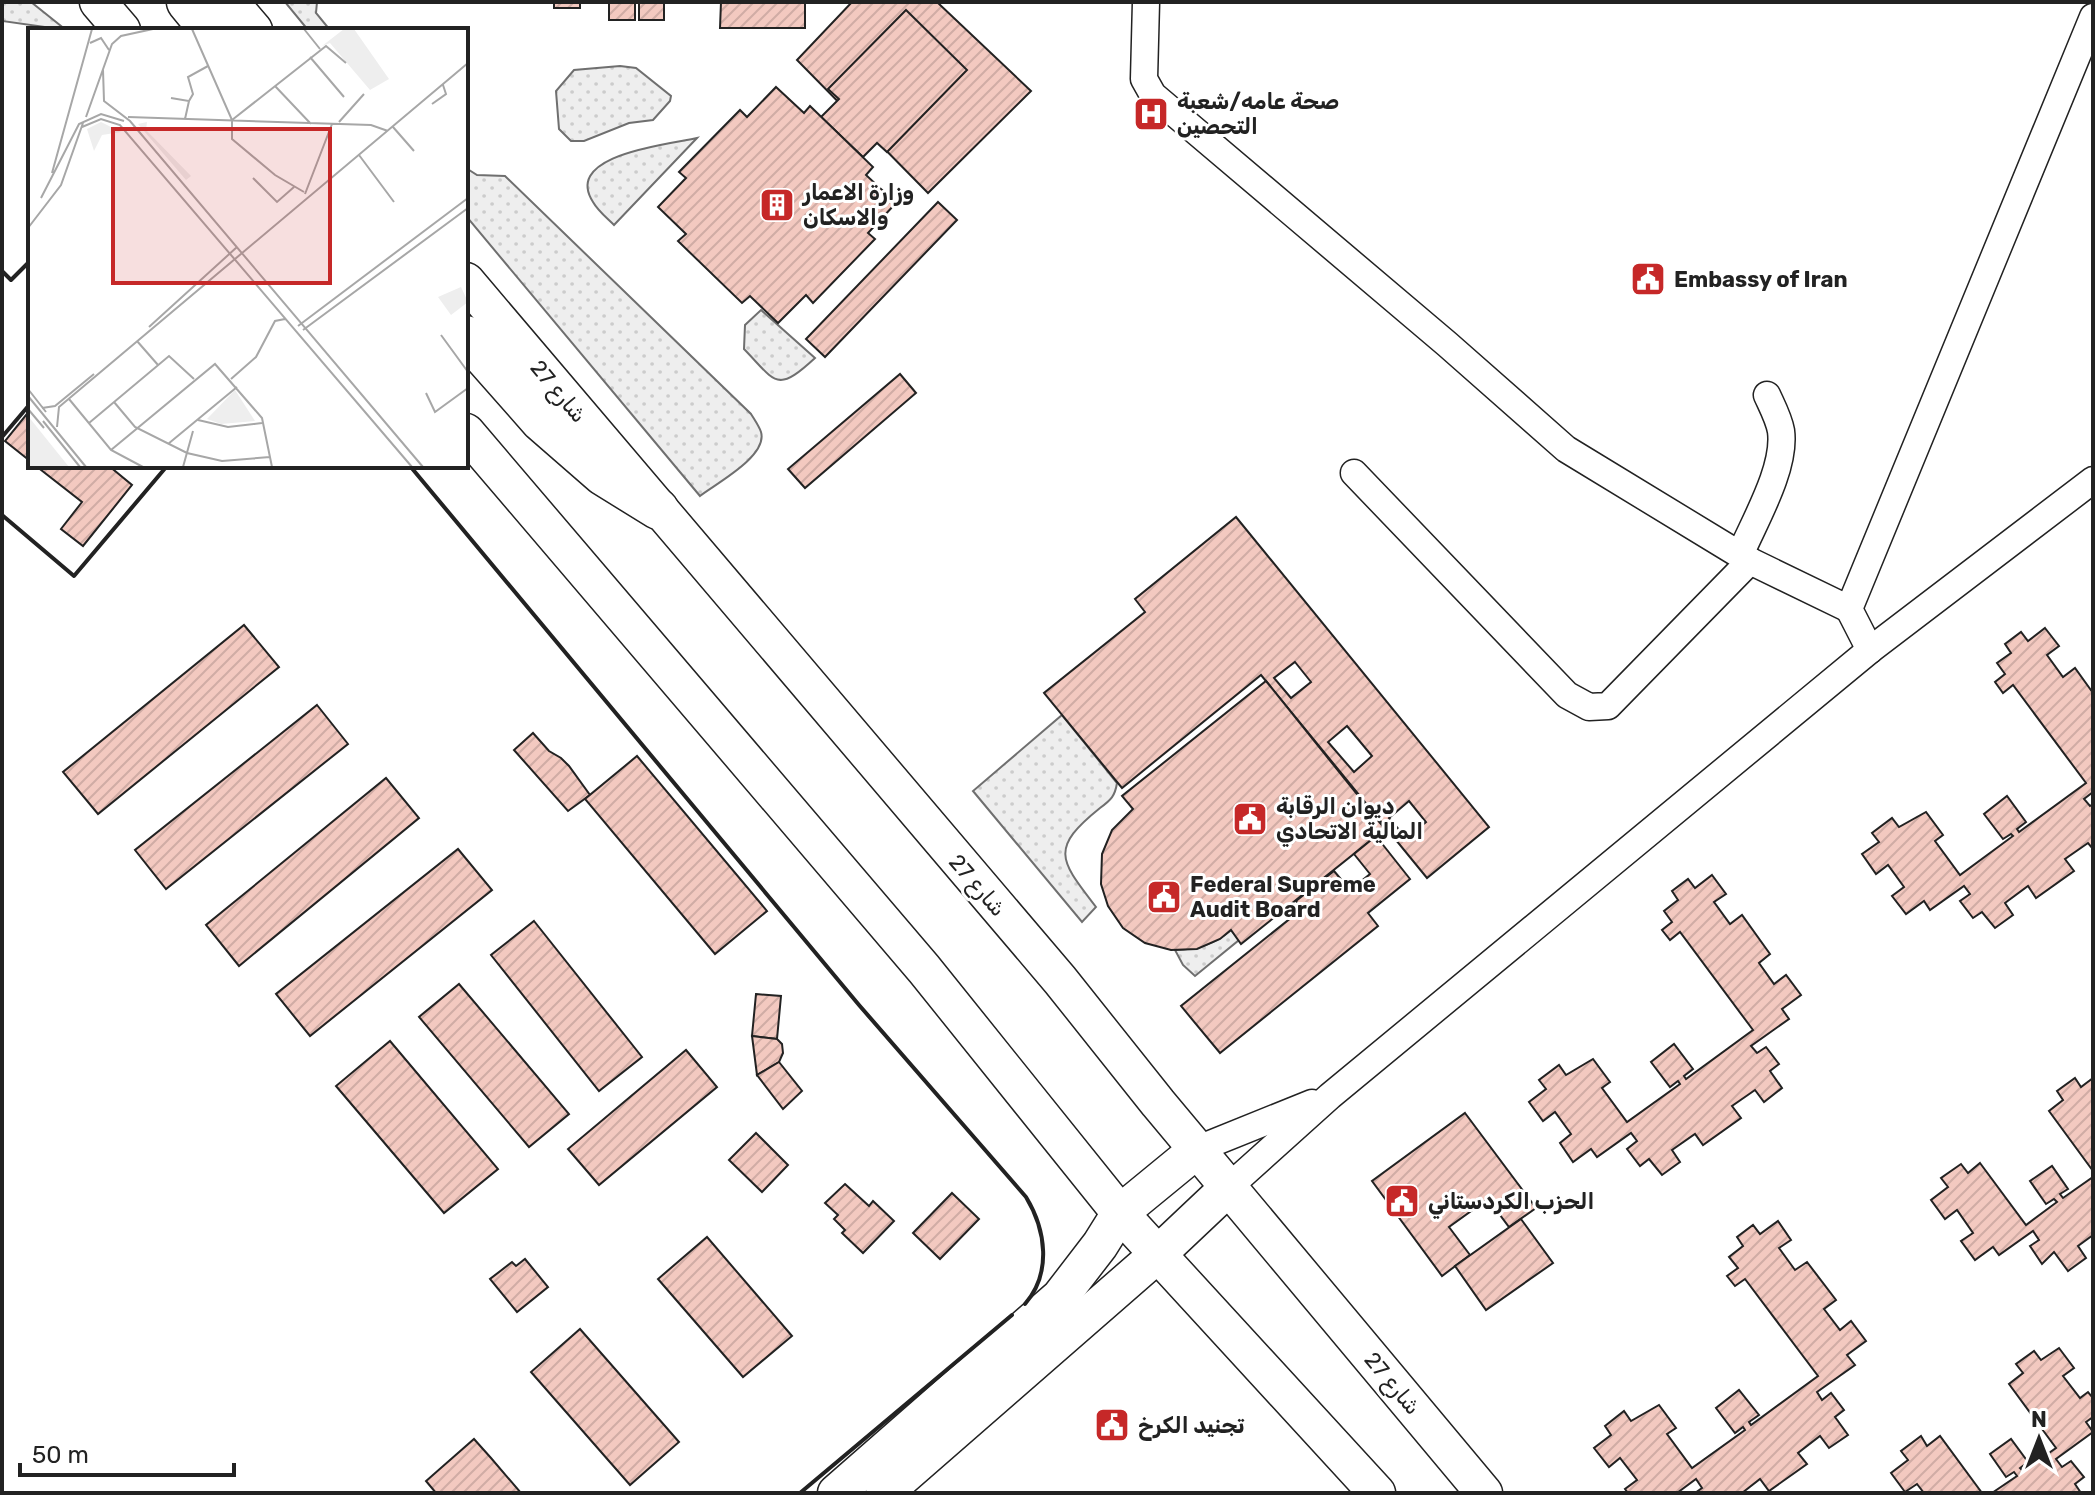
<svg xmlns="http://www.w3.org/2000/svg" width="2095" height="1495" font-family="Rubik,'Noto Sans Arabic',sans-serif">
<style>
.grass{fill:url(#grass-dots);stroke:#6f6f6f;stroke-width:2}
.building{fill:url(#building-hatch);stroke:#222;stroke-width:2;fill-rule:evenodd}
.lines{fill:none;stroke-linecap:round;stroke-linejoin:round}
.street-casing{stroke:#222;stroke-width:29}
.secondary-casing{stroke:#222;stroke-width:39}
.primary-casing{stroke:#222;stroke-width:43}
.street{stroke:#fff;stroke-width:26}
.secondary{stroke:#fff;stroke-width:36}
.primary{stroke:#fff;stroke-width:40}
.wall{stroke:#222;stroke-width:4}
.labels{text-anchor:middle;stroke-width:6;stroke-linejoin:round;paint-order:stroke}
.poi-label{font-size:22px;font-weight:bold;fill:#222;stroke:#fff;text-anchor:start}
.street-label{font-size:22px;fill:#222;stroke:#fff}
.inset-road{fill:none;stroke:#a7a7a7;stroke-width:2}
.view{fill:#c62828;fill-opacity:0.15;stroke:#c62828;stroke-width:4}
.inset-edge{fill:none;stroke:#222;stroke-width:4}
</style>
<defs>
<pattern id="grass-dots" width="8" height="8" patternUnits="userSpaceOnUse" patternTransform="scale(2)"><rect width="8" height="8" fill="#eee"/><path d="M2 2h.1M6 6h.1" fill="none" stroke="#ccc" stroke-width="1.8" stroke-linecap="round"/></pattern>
<pattern id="building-hatch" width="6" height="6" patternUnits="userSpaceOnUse" patternTransform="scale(2)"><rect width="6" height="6" fill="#f3c9c0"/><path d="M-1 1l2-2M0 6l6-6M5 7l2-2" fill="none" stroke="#d0aca5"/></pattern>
</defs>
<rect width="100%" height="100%" fill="#fff"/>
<g class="grass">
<polygon points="2,2 31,2 66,30 2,21"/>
<polygon points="285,2 317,2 316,13 330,30 308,30"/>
<polygon points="620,66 636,68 671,96 670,101 653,120 629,123 584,141 571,141 559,129 556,91 574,70"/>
<path d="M697,138L614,225C607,218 598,211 593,202C562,154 671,144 697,138Z"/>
<path d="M466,168L477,175L505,176L751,414C754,419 759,426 761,432C768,456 717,483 700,496L466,216Z"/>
<path d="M761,310L815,358C776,394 776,382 744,349L745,325Z"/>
<path d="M1062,715L1117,783C1115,796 1111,800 1100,808C1049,849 1060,860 1096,907L1082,922L973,791Z"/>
<path d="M1231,930L1239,940L1195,976L1183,965L1175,950C1197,949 1214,945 1231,930Z"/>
</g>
<g class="building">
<rect x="554" y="2" width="26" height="6"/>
<rect x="609" y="2" width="26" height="18"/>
<rect x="639" y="2" width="25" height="18"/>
<polygon points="721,2 805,2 805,28 720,28"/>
<polygon points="852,2 937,2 1031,91 928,193 797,60"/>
<polygon points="906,10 967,70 887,152 877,143 863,157 821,117 839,99 828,89"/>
<polygon points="776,87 804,113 810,106 873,167 866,175 896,203 868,233 875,239 813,303 806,295 778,323 750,296 742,303 678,241 686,234 658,207 686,178 679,172 740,110 747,117"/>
<polygon points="938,202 957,220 825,357 806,339"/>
<polygon points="900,374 916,393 805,488 788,469"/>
<polygon points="30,410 30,461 5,441"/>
<polygon points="36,466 109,466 132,485 83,546 61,529 82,502"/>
<path d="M1236,517L1489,827L1427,878L1261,675L1122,788L1044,693L1145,612L1135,599ZM1295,662L1311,682L1291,698L1274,678ZM1347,726L1372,756L1354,772L1328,742ZM1409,801L1426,822L1406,838L1389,818Z"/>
<polygon points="244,625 279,667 98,814 63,772"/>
<polygon points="2045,628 2059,646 2047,655 2063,677 2075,668 2093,693 2093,792 2084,799 2090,806 2093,804 2093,849 2088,843 2065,859 2074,871 2036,898 2028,886 2005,903 2013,915 1995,928 1982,912 1973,918 1960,901 1970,894 1964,886 1930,910 1924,901 1906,914 1892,896 1904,887 1888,865 1876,874 1862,854 1879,842 1872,833 1892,818 1899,827 1926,812 1943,835 1935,841 1960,875 2013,836 2011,834 2003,839 1984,814 2007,796 2026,822 2017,829 2019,832 2086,783 2013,685 2003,693 1995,682 2005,674 1997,663 2011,653 2005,644 2021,632 2028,641"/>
<polygon points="1266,681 1385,829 1241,944 1231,930 1220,939 1197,949 1171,950 1145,943 1123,928 1108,906 1101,884 1102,854 1112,830 1133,809 1122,796"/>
<polygon points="317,705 348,744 166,889 135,850"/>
<polygon points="533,733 549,751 561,758 569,766 590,795 568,811 514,750"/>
<polygon points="637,756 767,911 715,954 585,799"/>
<polygon points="386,778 419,818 239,966 206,925"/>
<polygon points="1376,836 1410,879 1368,913 1378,926 1220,1053 1181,1006 1302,909 1296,901 1334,871 1350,890 1370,874 1354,854"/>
<polygon points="458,849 492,890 310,1036 276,994"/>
<polygon points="1712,875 1726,894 1714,902 1730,924 1742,915 1770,954 1759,963 1774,984 1786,975 1801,995 1782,1009 1789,1019 1751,1046 1757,1053 1766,1047 1779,1064 1770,1071 1782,1088 1764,1102 1755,1090 1732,1106 1741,1118 1703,1145 1695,1134 1672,1150 1680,1162 1662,1175 1649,1159 1640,1166 1627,1149 1637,1141 1631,1133 1597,1157 1591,1149 1573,1162 1560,1143 1571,1134 1555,1112 1543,1121 1529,1102 1546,1089 1539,1080 1559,1065 1566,1075 1593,1059 1610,1082 1602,1088 1627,1122 1680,1084 1678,1081 1670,1087 1651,1062 1674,1044 1693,1069 1684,1076 1686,1079 1753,1030 1680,932 1670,940 1662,930 1672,922 1664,911 1678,900 1672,891 1688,879 1695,888"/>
<polygon points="534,921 642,1057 599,1091 491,955"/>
<polygon points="459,984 569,1114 529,1147 419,1017"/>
<polygon points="756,994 781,996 777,1039 752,1036"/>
<polygon points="752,1036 777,1039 782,1044 783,1053 779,1062 757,1075"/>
<polygon points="390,1041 498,1169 444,1213 336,1086"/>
<polygon points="686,1050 717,1087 599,1185 568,1149"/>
<polygon points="779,1062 802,1091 783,1109 757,1075"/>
<polygon points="2075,1078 2081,1087 2093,1078 2093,1171 2049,1111 2063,1100 2057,1091"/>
<polygon points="1465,1113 1536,1208 1509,1227 1488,1199 1449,1227 1470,1255 1442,1276 1372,1181"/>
<polygon points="756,1133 788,1165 762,1192 729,1160"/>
<polygon points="1980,1163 2026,1225 2057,1202 2054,1199 2046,1204 2030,1181 2052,1166 2068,1189 2060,1194 2063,1198 2093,1177 2093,1235 2078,1246 2086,1258 2068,1271 2054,1252 2042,1264 2030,1246 2039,1240 2033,1231 1999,1255 1993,1247 1975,1260 1961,1241 1973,1233 1957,1210 1945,1219 1931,1200 1948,1187 1941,1178 1961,1164 1968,1173"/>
<polygon points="845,1184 869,1206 873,1201 894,1221 863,1253 842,1233 845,1230 834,1219 838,1215 825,1203"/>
<polygon points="952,1193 979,1219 940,1259 913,1233"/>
<polygon points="1521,1219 1553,1263 1486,1310 1455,1266"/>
<polygon points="1778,1221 1791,1240 1779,1248 1795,1270 1807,1262 1836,1300 1824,1309 1840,1330 1851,1321 1866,1341 1847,1355 1855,1365 1817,1392 1822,1400 1831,1393 1844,1410 1835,1417 1848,1435 1829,1448 1820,1436 1798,1453 1807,1464 1769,1491 1760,1479 1742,1493 1695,1493 1702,1488 1696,1479 1677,1493 1628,1493 1625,1489 1637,1480 1620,1458 1609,1467 1594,1448 1611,1435 1605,1426 1624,1411 1631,1421 1659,1405 1676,1428 1667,1434 1692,1468 1745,1430 1743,1427 1735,1433 1716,1408 1739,1390 1759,1415 1749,1422 1751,1425 1818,1376 1745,1279 1735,1286 1727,1276 1738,1268 1729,1257 1743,1246 1737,1237 1753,1225 1760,1234"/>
<polygon points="707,1237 792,1336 743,1377 658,1279"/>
<polygon points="525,1259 548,1287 517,1312 490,1279 512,1262 516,1266"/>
<polygon points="580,1329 679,1442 630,1485 531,1372"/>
<polygon points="2059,1348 2074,1368 2063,1376 2080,1398 2088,1392 2093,1398 2093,1417 2086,1422 2093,1432 2056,1459 2062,1467 2071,1461 2084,1477 2075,1484 2081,1493 1992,1493 2017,1476 2014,1472 2006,1477 1990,1454 2011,1439 2028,1462 2020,1468 2023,1471 2056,1448 2009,1384 2023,1373 2016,1364 2034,1351 2041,1360"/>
<polygon points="1921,1436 1927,1446 1940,1436 1982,1493 1924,1493 1917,1484 1905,1492 1891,1473 1908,1460 1901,1451"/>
<polygon points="474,1439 491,1458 521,1493 436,1493 426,1481"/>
</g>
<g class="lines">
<g class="street-casing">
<g id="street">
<polyline points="1146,2 1144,79 1153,95 1447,344 1566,449 1750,561 1849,609"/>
<polyline points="1354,473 1567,695 1589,707 1608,706 1750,561"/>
<path d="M1740,555C1755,520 1786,468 1781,431C1779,419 1772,406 1767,395"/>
<polyline points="1870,650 1849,609 2093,17"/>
<polyline points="1198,1149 1312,1103"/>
<polyline points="1230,1186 1330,1096 1870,650 2093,480"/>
</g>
</g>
<g class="secondary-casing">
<g id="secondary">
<polyline points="98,2 122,30"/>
<polyline points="230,2 254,30"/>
<polyline points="466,281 1060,980 1158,1103 1484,1493"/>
<polyline points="466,432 924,969 1120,1213 1377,1493"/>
<polyline points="836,1493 1060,1297 1100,1245 1120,1213 1198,1149"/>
<polyline points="884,1493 1158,1254 1230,1186"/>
</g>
</g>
<g class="primary-casing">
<g id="primary">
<polyline points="187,2 210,30"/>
<polyline points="466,336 541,421 603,475 658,509"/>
</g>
</g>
<use href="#street" class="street"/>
<use href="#secondary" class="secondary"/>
<use href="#primary" class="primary"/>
<g class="wall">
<polyline points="2,271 11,280 30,261"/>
<polyline points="2,437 30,404"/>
<path d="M410,466L859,1005L1026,1197C1046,1230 1052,1273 1025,1304"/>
<polyline points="2,515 74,576 167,466"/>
<polyline points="800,1493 1012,1315"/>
</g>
</g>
<defs>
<g id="hospital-square" transform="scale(1.8)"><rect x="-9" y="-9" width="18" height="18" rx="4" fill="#c62828" stroke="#fff"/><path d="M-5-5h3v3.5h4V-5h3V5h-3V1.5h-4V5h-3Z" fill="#fff"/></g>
<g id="building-square" transform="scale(1.8)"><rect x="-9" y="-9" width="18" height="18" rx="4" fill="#c62828" stroke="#fff"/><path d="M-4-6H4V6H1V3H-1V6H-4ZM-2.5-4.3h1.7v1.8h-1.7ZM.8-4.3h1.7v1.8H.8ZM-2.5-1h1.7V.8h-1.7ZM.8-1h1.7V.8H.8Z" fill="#fff"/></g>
<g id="civic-square" transform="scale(1.8)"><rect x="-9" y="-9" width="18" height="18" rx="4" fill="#c62828" stroke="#fff"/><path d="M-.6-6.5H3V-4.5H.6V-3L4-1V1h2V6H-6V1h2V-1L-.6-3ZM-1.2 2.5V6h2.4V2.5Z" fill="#fff"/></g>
</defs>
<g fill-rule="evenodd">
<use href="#hospital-square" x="1151" y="114"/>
<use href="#building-square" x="777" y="205"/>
<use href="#civic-square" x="1648" y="279"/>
<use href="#civic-square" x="1250" y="819"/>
<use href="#civic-square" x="1164" y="897"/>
<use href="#civic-square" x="1402" y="1201"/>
<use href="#civic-square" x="1112" y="1425"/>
</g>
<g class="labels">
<g class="poi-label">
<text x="1177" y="109">صحة عامه/شعبة<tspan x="1177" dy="25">التحصين</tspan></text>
<text x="803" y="200">وزارة الاعمار<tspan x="803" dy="25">والاسكان</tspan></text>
<text x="1674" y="287">Embassy of Iran</text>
<text x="1276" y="814">ديوان الرقابة<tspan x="1276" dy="25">المالية الاتحادي</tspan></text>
<text x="1190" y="892">Federal Supreme<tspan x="1190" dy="25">Audit Board</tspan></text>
<text x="1428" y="1209">الحزب الكردستاني</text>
<text x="1138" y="1433">تجنيد الكرخ</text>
</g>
<g class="street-label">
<text transform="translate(559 391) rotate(50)" y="8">شارع 27</text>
<text transform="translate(978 885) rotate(49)" y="8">شارع 27</text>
<text transform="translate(1393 1383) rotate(50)" y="8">شارع 27</text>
</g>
</g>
<g transform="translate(28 28)">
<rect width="440" height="440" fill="#fff"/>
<path d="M316,1H326L361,51L342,62L302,15L294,18ZM73,94L93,104L74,107L66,123L59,101ZM119,94L118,102L163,148L158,152L110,96Z" fill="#eee"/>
<path d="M207,362L227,393L193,396L179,391ZM0,388L41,439H0Z" fill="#eee"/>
<path d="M433,259L440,274L423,287L410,269Z" fill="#eee"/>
<path class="inset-road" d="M164,1L204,92V111L247,147L276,164M276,1L292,21M62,15L73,10L81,22M282,29L316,69M75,42L76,73L102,93L395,439M247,58L283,96M143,70L161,73L157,91M161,73L165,66L160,49L180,38M404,76L418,66L415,57M58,89L84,16L93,8L125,1M100,89L343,97L360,103M204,92L298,18L318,35M311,94L336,66M54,99L73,91L92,97L384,439M365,99L386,123M331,127L366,174M24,145L64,1M225,150L249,174L266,159M277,166L304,96M13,170L51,96L73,86L96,93M0,200L33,157L55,95M270,298L440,170M121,299L209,219M275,302L440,180M413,307L440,344M109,313L130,337M203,351L228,329L247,293L257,291M0,361L18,384M398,365L407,384L440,360M0,368L58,439M41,371L83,422L115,439M86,374L107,399L159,425L194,433L242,429M14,380L27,378L66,346M0,381L16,400M170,392L200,399L234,395M15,393L52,439M61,395L141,328L166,351M29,399L31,379L440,35M140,416L209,359M83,422L187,336L234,390L244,439M155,439L165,403"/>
<path class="view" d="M85,101H302V255H85Z"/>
<rect width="440" height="440" class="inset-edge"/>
</g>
<rect width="2095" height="1495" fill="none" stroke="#222222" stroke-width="8"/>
<g transform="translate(2039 1439)" stroke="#ffffff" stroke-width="6" paint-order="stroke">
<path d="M0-6L14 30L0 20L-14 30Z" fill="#222222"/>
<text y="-12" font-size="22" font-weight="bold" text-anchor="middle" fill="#222222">N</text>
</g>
<path d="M20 1463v12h214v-12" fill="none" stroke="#222222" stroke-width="4"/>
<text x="32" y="1463" font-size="24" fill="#222222" stroke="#ffffff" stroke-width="6" paint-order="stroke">50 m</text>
</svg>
